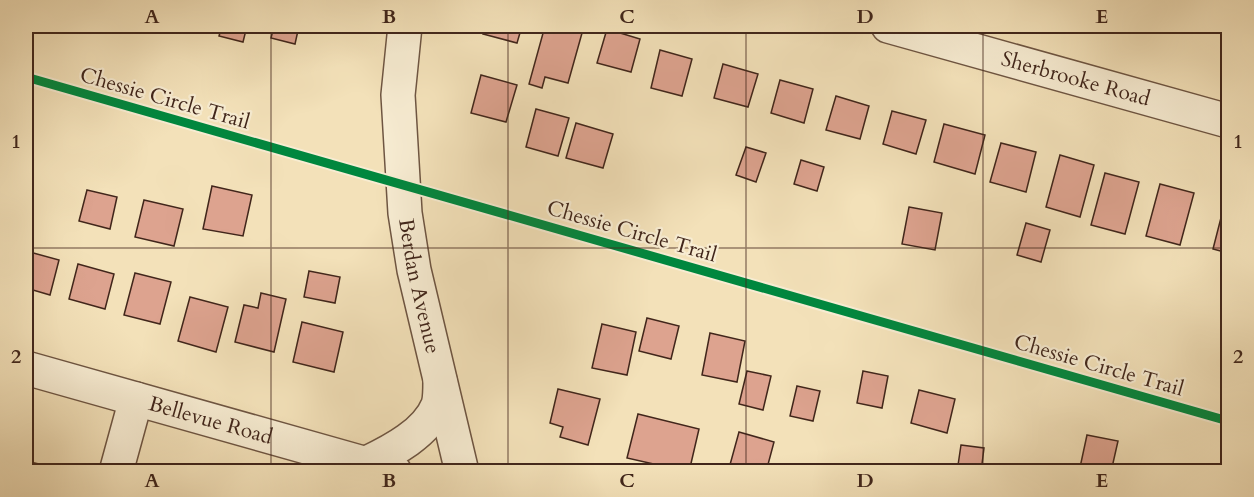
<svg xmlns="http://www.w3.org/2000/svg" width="1254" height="497" font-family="Cardo,serif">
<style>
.building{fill:#dda38f;stroke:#41261b;stroke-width:1.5}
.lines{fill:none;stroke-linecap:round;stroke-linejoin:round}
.minor-casing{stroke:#6e5542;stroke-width:36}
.minor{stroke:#f7ecd2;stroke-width:33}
.cycleway-casing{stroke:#f7ecd2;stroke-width:13}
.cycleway{stroke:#00873e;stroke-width:9}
.grid{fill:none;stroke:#41261b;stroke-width:1.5;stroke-opacity:0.55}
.labels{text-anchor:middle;stroke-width:4.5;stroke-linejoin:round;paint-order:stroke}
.street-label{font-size:21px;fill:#41261b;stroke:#f7ecd2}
.neatline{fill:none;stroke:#41261b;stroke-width:2}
.grid-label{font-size:20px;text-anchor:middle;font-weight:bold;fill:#41261b}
</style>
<rect width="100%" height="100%" fill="#f3e1b9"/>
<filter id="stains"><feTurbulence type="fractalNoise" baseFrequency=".00333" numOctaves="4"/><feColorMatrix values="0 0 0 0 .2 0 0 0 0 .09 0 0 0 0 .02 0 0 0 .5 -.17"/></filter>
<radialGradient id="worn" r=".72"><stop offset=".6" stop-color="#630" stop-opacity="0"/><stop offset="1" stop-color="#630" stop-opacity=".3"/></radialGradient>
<g class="building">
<polygon points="222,26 247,26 243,42 219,36"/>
<polygon points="274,26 299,26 295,44 271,38"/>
<polygon points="486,26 522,26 517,43 483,34"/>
<polygon points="545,26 584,26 568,83 545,77 542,88 529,84"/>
<polygon points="607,29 640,39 631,72 597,63"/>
<polygon points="660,50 692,59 682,96 651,88"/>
<polygon points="723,64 758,74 748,107 714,98"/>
<polygon points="481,75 517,85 506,122 471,113"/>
<polygon points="780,80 813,89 804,123 771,113"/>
<polygon points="836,96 869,106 860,139 826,130"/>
<polygon points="536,109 569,118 558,156 526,147"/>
<polygon points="892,111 926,120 916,154 883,144"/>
<polygon points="576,123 613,134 603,168 566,158"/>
<polygon points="944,124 985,135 975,174 934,162"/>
<polygon points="1001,143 1036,152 1026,192 990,182"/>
<polygon points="746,147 766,153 756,182 736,175"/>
<polygon points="1060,155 1094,165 1080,217 1046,207"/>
<polygon points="801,160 824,167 817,191 794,184"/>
<polygon points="1105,173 1139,182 1125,234 1091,225"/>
<polygon points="1160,184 1194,193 1180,245 1146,236"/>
<polygon points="212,186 252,195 243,236 203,229"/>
<polygon points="87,190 117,197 110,229 79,221"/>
<polygon points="144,200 183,209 174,246 135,237"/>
<polygon points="1224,206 1228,207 1228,253 1213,249"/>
<polygon points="909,207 942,213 935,250 902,244"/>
<polygon points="1026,223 1050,230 1041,262 1017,255"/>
<polygon points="26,251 59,260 50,295 26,288"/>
<polygon points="78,264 114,274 105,309 69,299"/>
<polygon points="309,271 340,277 335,303 304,297"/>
<polygon points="135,273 171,282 160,324 124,315"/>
<polygon points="261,293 286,299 274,352 235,342 244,305 258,308"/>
<polygon points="190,297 228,307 216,352 178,341"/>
<polygon points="647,318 679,326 671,359 639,351"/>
<polygon points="302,322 343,332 334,372 293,362"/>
<polygon points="602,324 636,332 627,375 592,368"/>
<polygon points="710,333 745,341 737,382 702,375"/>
<polygon points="747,371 771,376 763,410 739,404"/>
<polygon points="863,371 888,376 882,408 857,403"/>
<polygon points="797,386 820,391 813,421 790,416"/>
<polygon points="558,389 600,399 588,445 560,437 563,427 550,423"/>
<polygon points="919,390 955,399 947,433 911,423"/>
<polygon points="638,414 699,429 689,472 627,458"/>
<polygon points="739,432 774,442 766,472 728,472"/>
<polygon points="1087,435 1118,441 1111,472 1079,472"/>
<polygon points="961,445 984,448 981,472 957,472"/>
<polygon points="30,462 71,471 71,472 28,472"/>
<polygon points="791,464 816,472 789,472"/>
<polygon points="848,465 885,471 885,472 847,472"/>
</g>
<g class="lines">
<g class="minor-casing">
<g id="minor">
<path id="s1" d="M405,26L398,95L405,213L414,270L462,472"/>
<path id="s2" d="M888,26L1228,121"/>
<path id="s3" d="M26,368L395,472"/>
<path d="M367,463C392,451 427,433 438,405C440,399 440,389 440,381"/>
<polyline points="116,472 136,399"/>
</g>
</g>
<use href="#minor" class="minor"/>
<g class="cycleway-casing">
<polyline id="cycleway" points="26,77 1228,421"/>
</g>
<use href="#cycleway" class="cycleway"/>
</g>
<path class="grid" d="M271,26V472M508,26V472M746,26V472M983,26V472M26,248H1228"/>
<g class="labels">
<g class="street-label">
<text dy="7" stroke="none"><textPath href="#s2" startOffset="195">Sherbrooke Road</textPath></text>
<text transform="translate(165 98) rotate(16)" y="7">Chessie Circle Trail</text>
<text transform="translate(632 231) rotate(16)" y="7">Chessie Circle Trail</text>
<text dy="7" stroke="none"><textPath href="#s1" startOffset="262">Berdan Avenue</textPath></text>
<text transform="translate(1099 365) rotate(16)" y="7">Chessie Circle Trail</text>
<text dy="7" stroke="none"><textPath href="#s3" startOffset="192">Bellevue Road</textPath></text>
</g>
</g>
<rect width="1254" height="497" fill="none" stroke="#f3e1b9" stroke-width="66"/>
<rect x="33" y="33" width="1188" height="431" class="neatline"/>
<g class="grid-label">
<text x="152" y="23">A</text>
<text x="389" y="23">B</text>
<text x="627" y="23">C</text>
<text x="865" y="23">D</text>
<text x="1102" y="23">E</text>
<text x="16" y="148">1</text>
<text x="1238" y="148">1</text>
<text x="16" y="363">2</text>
<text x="1238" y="363">2</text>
<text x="152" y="487">A</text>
<text x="389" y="487">B</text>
<text x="627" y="487">C</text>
<text x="865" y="487">D</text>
<text x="1102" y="487">E</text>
</g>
<rect width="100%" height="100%" filter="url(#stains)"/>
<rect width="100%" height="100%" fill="url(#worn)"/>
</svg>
